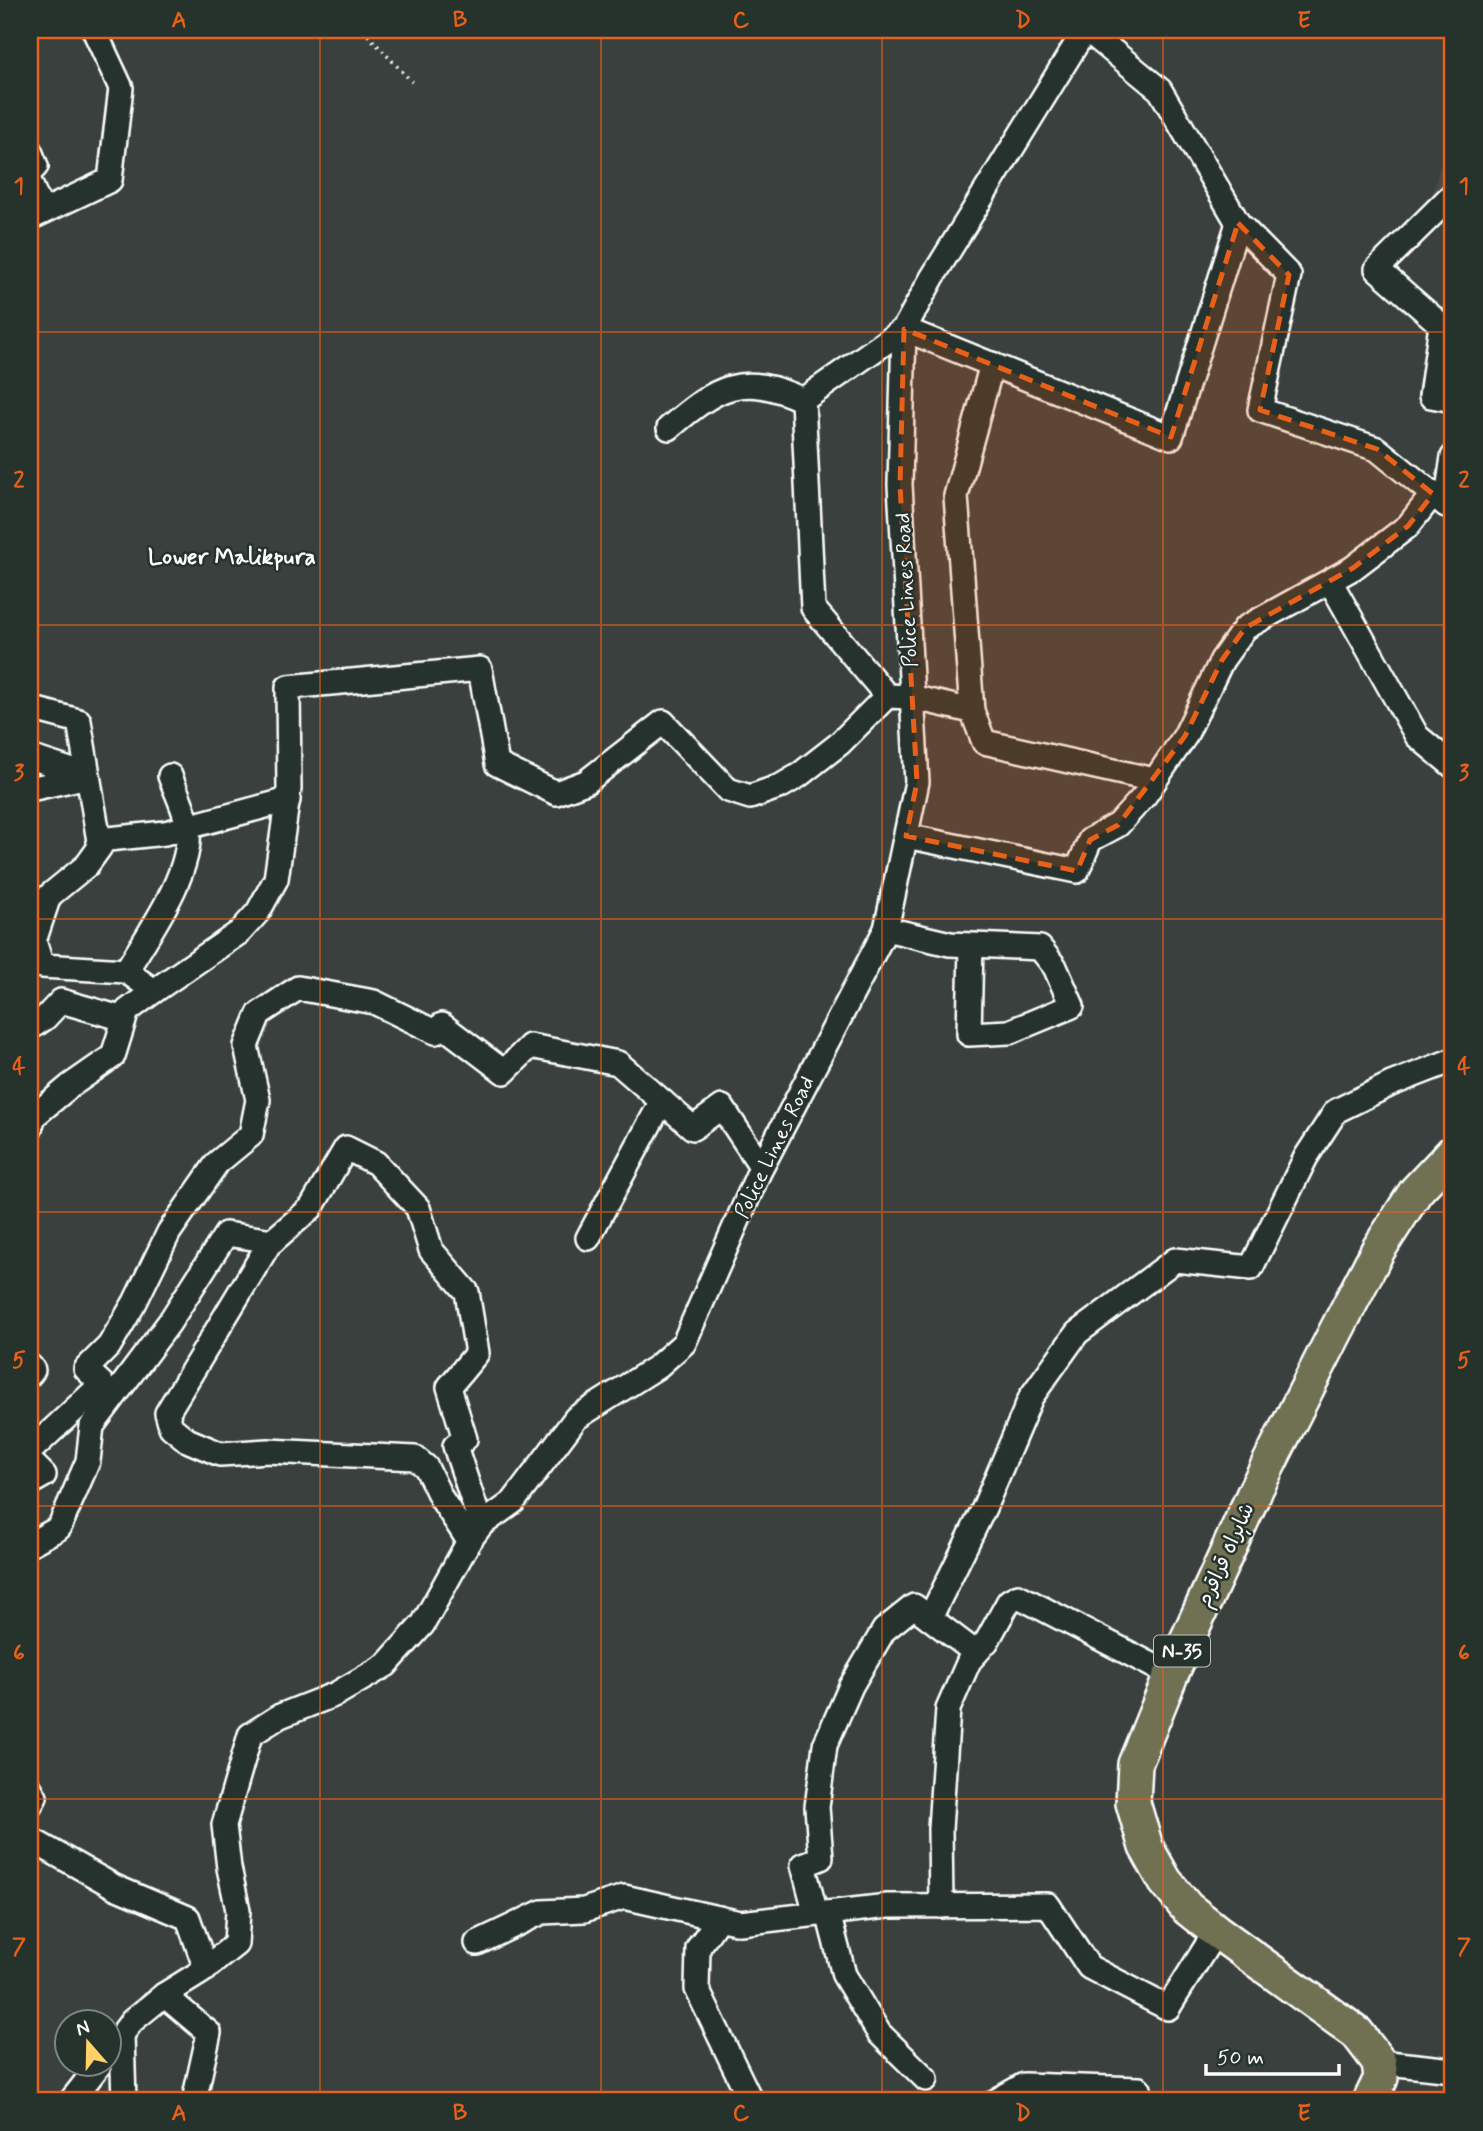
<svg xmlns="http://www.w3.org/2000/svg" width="1483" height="2131" font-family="Mynerve,'Playpen Sans Arabic',sans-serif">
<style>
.built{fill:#484a4a}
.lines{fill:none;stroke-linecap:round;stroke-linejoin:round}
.minor-casing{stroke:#fff;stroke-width:28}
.highway-casing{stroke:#fff;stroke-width:38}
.path{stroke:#fff;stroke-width:3.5;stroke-dasharray:2 5;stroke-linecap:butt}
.minor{stroke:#26332d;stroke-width:23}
.highway{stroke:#706f52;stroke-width:33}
.marked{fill:#e96118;fill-opacity:0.2;stroke:#e96118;stroke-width:5;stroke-dasharray:14 9;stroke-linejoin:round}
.grid{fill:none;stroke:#e96118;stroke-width:2;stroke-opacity:0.55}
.labels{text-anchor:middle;stroke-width:5;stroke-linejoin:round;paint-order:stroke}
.shield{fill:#26332d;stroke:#bec2c0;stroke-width:2}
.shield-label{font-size:19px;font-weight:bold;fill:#fff}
.street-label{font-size:21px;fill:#fff;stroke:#26332d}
.neighbourhood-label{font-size:23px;font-weight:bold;fill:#fff;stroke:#26332d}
.neatline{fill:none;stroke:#e96118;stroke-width:2.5}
.grid-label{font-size:23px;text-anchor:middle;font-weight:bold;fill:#e96118}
</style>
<rect width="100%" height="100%" fill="#3a403e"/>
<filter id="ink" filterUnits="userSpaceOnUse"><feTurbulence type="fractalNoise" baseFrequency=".0143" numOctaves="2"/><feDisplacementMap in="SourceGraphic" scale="14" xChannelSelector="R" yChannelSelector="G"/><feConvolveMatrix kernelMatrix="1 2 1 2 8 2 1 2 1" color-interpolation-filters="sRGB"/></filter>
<g filter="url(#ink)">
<polygon class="built" points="1453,121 1453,230 1425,219"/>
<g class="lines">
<g class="minor-casing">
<g id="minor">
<polyline points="1087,30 1160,90 1238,223 1289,275 1260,410 1377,449 1446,505 1453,500"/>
<polyline points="30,151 36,166 30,172"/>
<polyline points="30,183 42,212"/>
<polyline points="1453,194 1377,269 1441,325 1431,396 1453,400"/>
<polyline points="30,218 110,180 121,88 94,30"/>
<polyline points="803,400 904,329 1171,437 1238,223"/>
<polyline points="803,400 813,608 887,696"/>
<path d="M669,428C717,387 741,371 803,400"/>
<polyline points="1446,505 1453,457"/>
<polyline points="1330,581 1417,736 1453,766"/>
<polyline points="30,708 79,721 100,847 87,865 49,896 34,941 42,966 126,971 154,991 127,1011 113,1056 70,1086 34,1116 30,1129"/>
<polyline points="972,711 956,496 992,364"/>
<polyline points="30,757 88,776"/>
<polyline points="30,789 88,776"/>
<polyline points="906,836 1077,871 1090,840 1118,825 1145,795 1185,736 1222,660 1245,628 1353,568 1408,526 1433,494"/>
<polyline points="99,840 165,833 288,800"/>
<polyline points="886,929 950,944 1040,948 1055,967 1072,1006 1009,1032 969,1034 971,945"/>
<path d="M126,971C149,933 193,872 188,828C186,811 176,792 170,776"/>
<polyline points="154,991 240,932 258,912 276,879 289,789 288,687 480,669 497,764 556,793 586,782 663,722 728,790 750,797 781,786 798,776 839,744 887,696 911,697 972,711 984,742 1154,780"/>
<polyline points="30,1028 45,1018 61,1001 124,1019"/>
<polyline points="588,1238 662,1101"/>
<polyline points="30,1366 33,1370 30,1374"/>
<polyline points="30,1451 102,1384 86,1369 109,1346 135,1302 169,1232 217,1163 251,1135 258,1100 246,1046 259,1014 298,988 374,1002 435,1032 442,1025 504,1072 530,1046 618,1063 693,1128 722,1107 761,1166"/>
<polyline points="30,1461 44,1475 30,1483"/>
<polyline points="469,1541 441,1498 426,1467 415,1458 268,1451 220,1454 187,1440 171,1427 167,1413 269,1244 311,1208 346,1148 376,1163 418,1208 431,1250 467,1292 477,1353 449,1387 465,1439 455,1446 481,1525"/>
<polyline points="30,1544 59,1528 88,1461 92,1426 169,1323 226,1234 273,1241"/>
<polyline points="930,1618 984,1508 1031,1397 1077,1333 1175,1260 1251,1268 1306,1157 1336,1111 1391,1084 1453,1060"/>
<polyline points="30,1788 35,1797 30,1806"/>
<polyline points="30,1839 115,1887 188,1918 206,1969"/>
<polyline points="941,1906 940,1829 948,1709 969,1661 987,1641 1009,1601 1018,1596 1026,1600 1171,1675"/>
<polyline points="828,1913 844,1975 879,2033 926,2079"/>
<polyline points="816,1914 803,1865 821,1858 817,1807 825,1745 851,1686 884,1630 914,1606 976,1653"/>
<polyline points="719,1918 698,1948 697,1989 751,2101"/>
<polyline points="477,1943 542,1912 584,1910 624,1897 740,1923 888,1906 1048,1905 1089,1967 1168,2008 1216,1931"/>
<polyline points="164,1995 209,2033 194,2101"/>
<polyline points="122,2035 124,2101"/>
<polyline points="108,2053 132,2021 164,1995 201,1972 236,1944 238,1910 229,1868 224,1825 250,1735 280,1716 336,1694 386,1665 423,1624 469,1541 481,1525 513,1502 576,1418 657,1367 684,1343 759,1172 886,929 917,782 900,485 904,329 932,278 1085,30"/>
<polyline points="1379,2062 1453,2070"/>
<polyline points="71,2101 100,2064"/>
<polyline points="996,2101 1024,2085 1139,2089 1135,2101"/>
</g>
</g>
<g class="highway-casing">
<polyline id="highway" points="1370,2101 1381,2078 1379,2062 1357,2033 1216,1931 1187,1908 1165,1881 1146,1847 1133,1803 1135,1764 1171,1675 1256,1489 1334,1335 1378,1250 1416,1191 1453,1152"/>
</g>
<polyline class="path" points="363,30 412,82"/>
<use href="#minor" class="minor"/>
<use href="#highway" class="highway"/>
</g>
</g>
<path class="marked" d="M1238,223L1289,275L1260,410L1377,449L1433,494L1408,526L1353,568L1245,628L1222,660L1185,736L1118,825L1090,840L1077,871L906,836L917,782L900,485L904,329L1171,437Z"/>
<path class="grid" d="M320,30V2101M601,30V2101M882,30V2101M1163,30V2101M30,332H1453M30,625H1453M30,919H1453M30,1212H1453M30,1506H1453M30,1799H1453"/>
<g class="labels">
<rect class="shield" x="1154" y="1635.5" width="56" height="31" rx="5"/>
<g class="shield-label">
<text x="1182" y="1658">N-35</text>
</g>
<g class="street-label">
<text transform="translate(906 590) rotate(-93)" y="7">Police Lines Road</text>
<text transform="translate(774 1147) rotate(-64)" y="7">Police Lines Road</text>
<text transform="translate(1225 1555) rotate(-66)" y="7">شاہراہ قراقرم</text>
</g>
<g class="neighbourhood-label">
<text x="232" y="564">Lower Malikpura</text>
</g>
</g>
<rect width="1483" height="2131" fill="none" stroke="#26332d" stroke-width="77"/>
<g transform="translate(88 2043) rotate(340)"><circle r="33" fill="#26332d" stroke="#7d8581" stroke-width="2"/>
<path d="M0-5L12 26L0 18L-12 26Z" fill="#ffd166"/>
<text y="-10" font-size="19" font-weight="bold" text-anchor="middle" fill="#ffffff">N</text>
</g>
<path d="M1206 2064v10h133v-10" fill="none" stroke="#ffffff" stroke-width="3.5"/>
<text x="1217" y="2064" font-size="21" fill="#ffffff" stroke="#26332d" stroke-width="5" paint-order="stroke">50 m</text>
<rect x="38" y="38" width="1406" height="2054" class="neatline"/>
<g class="grid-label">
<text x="179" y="27">A</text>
<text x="460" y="27">B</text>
<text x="741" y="27">C</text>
<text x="1023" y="27">D</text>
<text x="1304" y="27">E</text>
<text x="19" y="193">1</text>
<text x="1464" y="193">1</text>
<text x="19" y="487">2</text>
<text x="1464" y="487">2</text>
<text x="19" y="780">3</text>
<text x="1464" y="780">3</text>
<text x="19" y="1073">4</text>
<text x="1464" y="1073">4</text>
<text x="19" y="1367">5</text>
<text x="1464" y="1367">5</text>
<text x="19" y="1660">6</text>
<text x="1464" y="1660">6</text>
<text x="19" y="1954">7</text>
<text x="1464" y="1954">7</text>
<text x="179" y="2120">A</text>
<text x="460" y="2120">B</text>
<text x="741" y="2120">C</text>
<text x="1023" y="2120">D</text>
<text x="1304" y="2120">E</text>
</g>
</svg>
